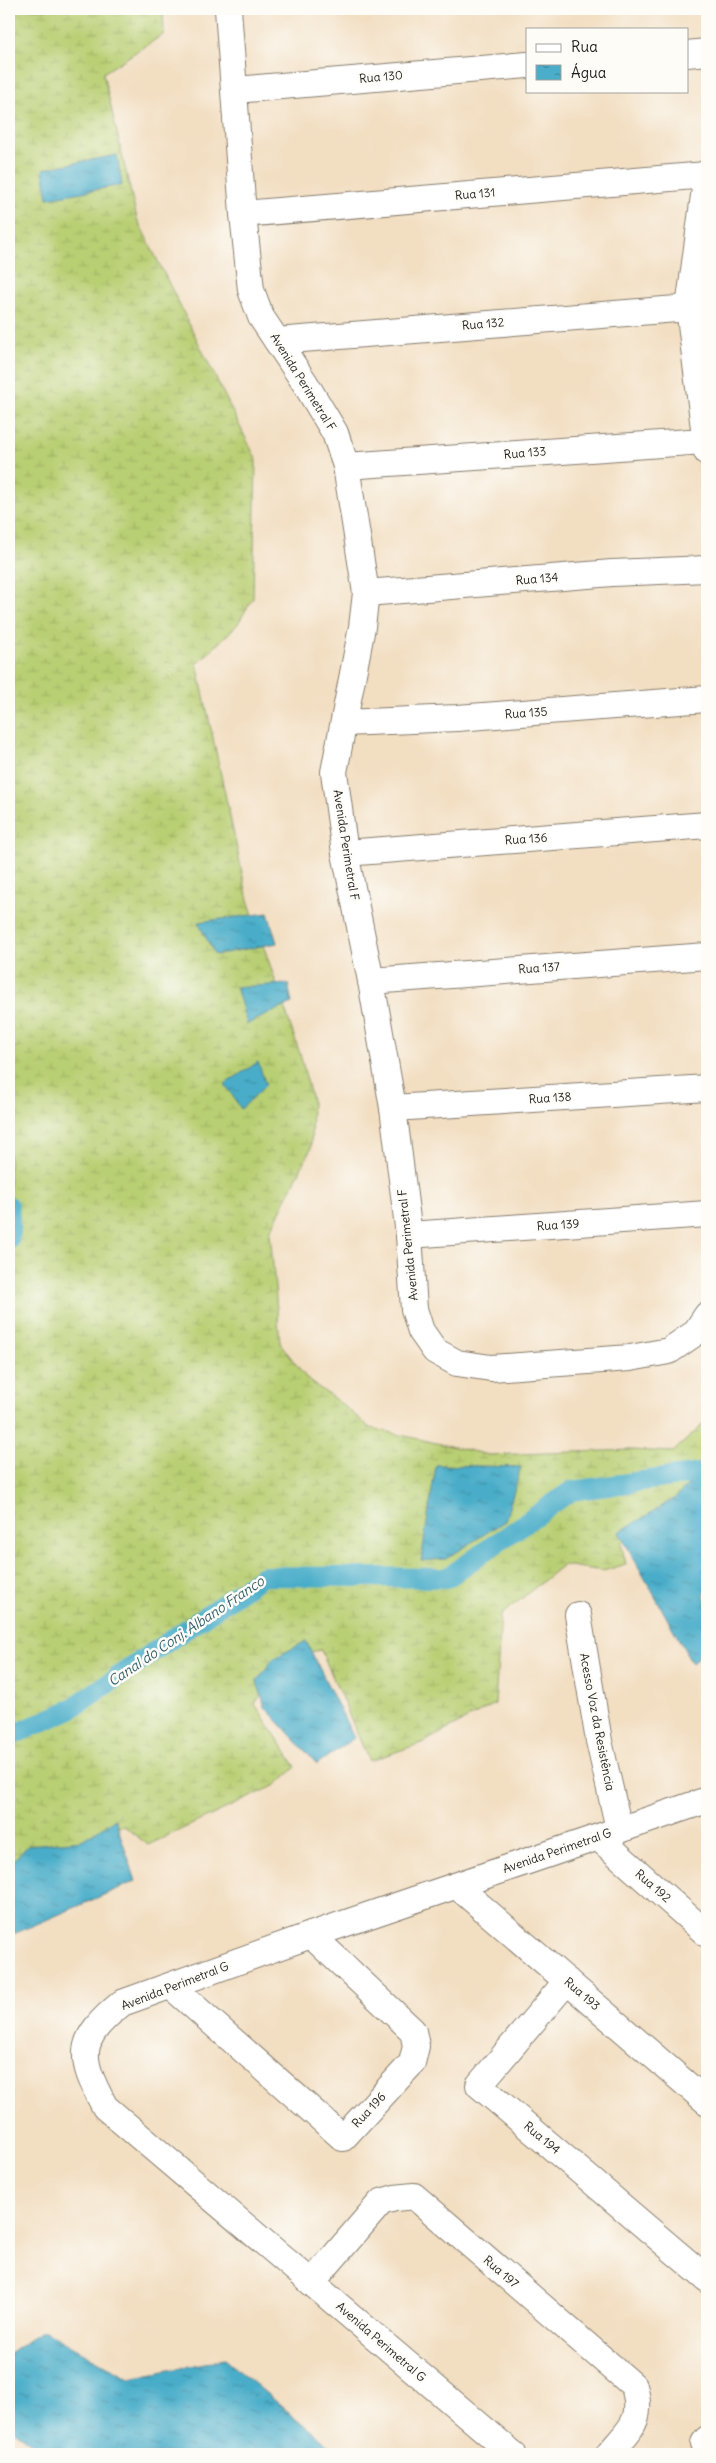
<svg xmlns="http://www.w3.org/2000/svg" width="716" height="2463" font-family="Delius,sans-serif">
<style>
.wetland{fill:url(#wetland-marsh);stroke:#6a7648}
.water{fill:url(#water-ripples);stroke:#336472}
.lines{fill:none;stroke-linecap:round;stroke-linejoin:round}
.canal{stroke:#4aadc9;stroke-width:20}
.minor-casing{stroke:#877d6e;stroke-width:28}
.minor{stroke:#fff;stroke-width:26}
.labels{text-anchor:middle;stroke-width:5;stroke-linejoin:round;paint-order:stroke}
.street-label{font-size:12px;fill:#1c1c1c;stroke:#fdfcf7}
.water-label{font-size:14px;font-style:italic;fill:#315d6a;stroke:#fdfcf7}
</style>
<defs>
<pattern id="wetland-marsh" width="20" height="14" patternUnits="userSpaceOnUse" patternTransform="scale(1.25)"><rect width="20" height="14" fill="#b9cf73"/><path d="M1 5h8M5 5V1M11 12h8M15 12V8" fill="none" stroke="#9eb163"/></pattern>
<pattern id="water-ripples" width="26" height="14" patternUnits="userSpaceOnUse" patternTransform="scale(1.25)"><rect width="26" height="14" fill="#4aadc9"/><path d="M2 4q2-2 4 0t4 0M15 11q2-2 4 0t4 0" fill="none" stroke="#3d8ca2"/></pattern>
</defs>
<rect width="100%" height="100%" fill="#fdfcf7"/>
<filter id="ink" filterUnits="userSpaceOnUse"><feTurbulence type="fractalNoise" baseFrequency=".02" numOctaves="2"/><feDisplacementMap in="SourceGraphic" scale="10" xChannelSelector="R" yChannelSelector="G"/><feConvolveMatrix kernelMatrix="1 2 1 2 8 2 1 2 1" color-interpolation-filters="sRGB"/></filter>
<filter id="wash" filterUnits="userSpaceOnUse"><feTurbulence type="fractalNoise" baseFrequency=".0096" numOctaves="4" result="noise"/><feDisplacementMap in="SourceGraphic" scale="20" xChannelSelector="R" yChannelSelector="G"/><feGaussianBlur stdDeviation="1.12" result="paint"/><feColorMatrix in="noise" values="0 0 0 0 0 0 0 0 0 0 0 0 0 0 0 0 0 1.4 0 .05"/><feComposite in="paint" operator="in"/></filter>
<g filter="url(#wash)">
<rect width="100%" height="100%" fill="#f2dec1"/>
<polygon class="wetland" points="9,9 163,9 164,34 103,73 137,219 256,459 253,598 237,625 197,664 248,900 300,1054 312,1100 311,1148 270,1232 280,1343 307,1379 343,1405 370,1428 489,1455 631,1450 673,1452 707,1421 707,1585 650,1522 621,1543 626,1564 603,1571 563,1565 501,1615 495,1704 422,1743 369,1761 321,1650 286,1656 255,1704 296,1767 276,1785 148,1845 123,1825 38,1871 9,1877"/>
<g class="water">
<polygon points="117,155 122,185 48,198 43,169"/>
<polygon points="268,913 277,943 215,955 198,922"/>
<polygon points="288,984 292,1003 247,1024 236,987"/>
<polygon points="258,1062 266,1085 241,1109 225,1084"/>
<polygon points="436,1465 521,1467 505,1521 446,1559 421,1561"/>
<polygon points="707,1467 707,1592 704,1594 707,1607 707,1650 692,1663 619,1532 674,1499"/>
<polygon points="306,1641 354,1738 317,1764 265,1707 257,1681 273,1659"/>
<polygon points="115,1819 136,1881 9,1936 9,1864 29,1845 82,1840"/>
<polygon points="43,2330 129,2378 225,2359 339,2454 47,2454 9,2427 9,2354"/>
</g>
<g class="lines">
<g class="canal">
<polyline points="9,1206 11,1232 9,1240"/>
<polyline points="9,1737 71,1709 263,1576 447,1578 571,1491 707,1472"/>
</g>
</g>
</g>
<g filter="url(#ink)">
<g class="lines">
<g class="minor-casing">
<g id="minor">
<polyline points="228,9 243,214 251,290 261,317 305,383 335,433 346,466 366,593 362,627 334,772 345,853 371,981 393,1108 409,1235 414,1309 421,1331 435,1351 457,1363 491,1368 630,1358 669,1351 695,1333 707,1315"/>
<polyline points="687,54 707,52"/>
<polyline points="235,90 527,65"/>
<polyline points="707,173 689,308 707,452"/>
<polyline points="243,214 706,175"/>
<polyline points="277,341 689,308"/>
<polyline points="346,466 704,441"/>
<polyline points="366,593 612,573 707,569"/>
<polyline points="344,723 457,718 707,699"/>
<polyline points="345,853 707,825"/>
<polyline points="371,981 707,956"/>
<polyline points="393,1108 707,1088"/>
<polyline points="409,1235 707,1214"/>
<polyline points="578,1615 599,1741 619,1829"/>
<polyline points="599,1838 707,1934"/>
<polyline points="457,1886 707,2102"/>
<polyline points="567,1981 479,2085 707,2279"/>
<polyline points="171,1986 343,2138 412,2063 416,2046 413,2031 311,1935"/>
<path d="M312,2282L381,2202L395,2198L414,2196L634,2386C644,2422 630,2428 609,2454"/>
<polyline points="707,2439 704,2443 707,2446"/>
<path d="M513,2454L105,2107C78,2057 76,2040 122,2003L311,1935L707,1800"/>
</g>
</g>
<use href="#minor" class="minor"/>
</g>
</g>
<g class="labels">
<g class="street-label">
<text transform="translate(381 77) rotate(-5)" y="4">Rua 130</text>
<text transform="translate(475 194) rotate(-5)" y="4">Rua 131</text>
<text transform="translate(483 324) rotate(-5)" y="4">Rua 132</text>
<text transform="translate(303 382) rotate(58)" y="4">Avenida Perimetral F</text>
<text transform="translate(525 453) rotate(-5)" y="4">Rua 133</text>
<text transform="translate(537 579) rotate(-5)" y="4">Rua 134</text>
<text transform="translate(526 713) rotate(-4)" y="4">Rua 135</text>
<text transform="translate(526 839) rotate(-4)" y="4">Rua 136</text>
<text transform="translate(346 845) rotate(81)" y="4">Avenida Perimetral F</text>
<text transform="translate(539 968) rotate(-4)" y="4">Rua 137</text>
<text transform="translate(550 1098) rotate(-4)" y="4">Rua 138</text>
<text transform="translate(558 1225) rotate(-4)" y="4">Rua 139</text>
<text transform="translate(408 1245) rotate(-96)" y="4">Avenida Perimetral F</text>
<text transform="translate(597 1722) rotate(79)" y="4">Acesso Voz da Resistência</text>
<text transform="translate(557 1851) rotate(-19)" y="4">Avenida Perimetral G</text>
<text transform="translate(653 1886) rotate(41)" y="4">Rua 192</text>
<text transform="translate(175 1986) rotate(-21)" y="4">Avenida Perimetral G</text>
<text transform="translate(582 1994) rotate(41)" y="4">Rua 193</text>
<text transform="translate(369 2110) rotate(-47)" y="4">Rua 196</text>
<text transform="translate(542 2138) rotate(40)" y="4">Rua 194</text>
<text transform="translate(501 2272) rotate(41)" y="4">Rua 197</text>
<text transform="translate(381 2342) rotate(41)" y="4">Avenida Perimetral G</text>
</g>
<g class="water-label">
<text transform="translate(186 1631) rotate(-34)" y="5">Canal do Conj. Albano Franco</text>
</g>
</g>
<rect width="716" height="2463" fill="none" stroke="#fdfcf7" stroke-width="30"/>
<rect x="526" y="28" width="162" height="65" fill="#fdfcf7" stroke="#a3a29f"/>
<rect x="536" y="44" width="25" height="8" fill="#ffffff" stroke="#a3a29f"/>
<text x="571" y="52" font-size="15" fill="#1c1c1c">Rua</text>
<rect x="536" y="65" width="25" height="15" fill="url(#water-ripples)" stroke="#a3a29f"/>
<text x="571" y="78" font-size="15" fill="#1c1c1c">Água</text>
</svg>
